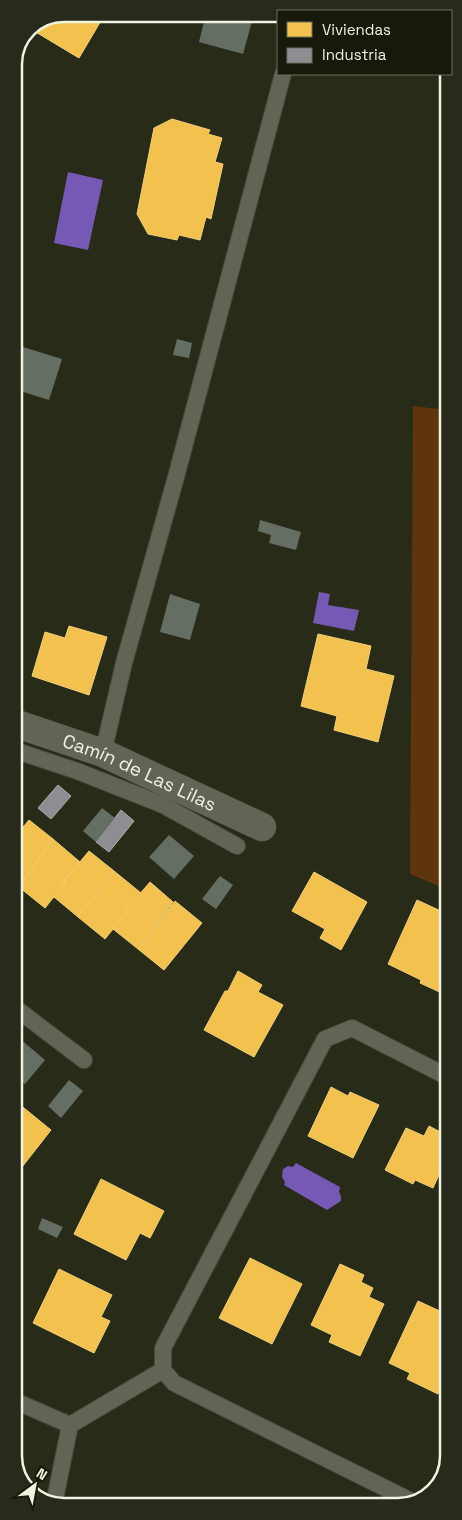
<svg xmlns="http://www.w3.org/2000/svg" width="462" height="1520" font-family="'Space Grotesk',sans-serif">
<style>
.green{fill:#5f350d}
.water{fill:#7659b5}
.homes{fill:#f2c14e;stroke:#f1d07a}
.industry{fill:#8d8d92;stroke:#aaaca9}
.building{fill:#646e63}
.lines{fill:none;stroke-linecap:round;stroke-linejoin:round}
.lane-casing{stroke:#464839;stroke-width:18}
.street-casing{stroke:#464839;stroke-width:29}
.lane{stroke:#626456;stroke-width:16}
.street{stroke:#626456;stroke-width:28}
.labels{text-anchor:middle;stroke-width:5;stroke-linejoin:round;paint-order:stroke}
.street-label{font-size:19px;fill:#eff3df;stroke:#17190b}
.rim{fill:none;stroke:#eff3df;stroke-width:2.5}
</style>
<rect width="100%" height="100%" fill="#292b19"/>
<polygon class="green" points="413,406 447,410 448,890 410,874"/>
<g class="water">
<polygon points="68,172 103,180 88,250 54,243"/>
<polygon points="319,592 330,594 328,605 359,610 354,631 313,623"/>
<polygon points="296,1163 340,1187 339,1192 341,1196 341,1201 327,1210 284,1185 285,1182 282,1177 283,1169 288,1166 293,1167"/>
</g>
<g class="homes">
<polygon points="64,14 105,14 79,58 29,28"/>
<polygon points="172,119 210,130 208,134 222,138 215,162 223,164 211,219 206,217 200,240 179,235 177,240 148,234 137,214 154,128"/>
<polygon points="69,626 107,637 89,695 32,676 45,632 65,638"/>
<polygon points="318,634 371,646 366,669 394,676 378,742 334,730 337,716 301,706"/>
<polygon points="29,820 53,839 17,891 14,889 14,838"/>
<polygon points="53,839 80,862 64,881 65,883 45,908 19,887"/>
<polygon points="89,851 114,871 78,917 54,897 65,883 64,881"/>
<polygon points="114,871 141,893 125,911 126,913 105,939 78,917"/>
<polygon points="314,872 367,902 341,950 320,938 325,929 292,911"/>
<polygon points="150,882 173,902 138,949 113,929 126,913 125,911"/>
<polygon points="417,900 443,912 438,924 448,928 448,990 446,995 420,983 421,980 388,964"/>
<polygon points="175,901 202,923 164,970 138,949"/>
<polygon points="238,971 262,985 258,992 283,1005 254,1057 204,1030 225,991 228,991"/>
<polygon points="331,1087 348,1096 350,1092 379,1105 353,1158 308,1136"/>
<polygon points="15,1100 24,1108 15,1121"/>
<polygon points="24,1108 51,1130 15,1176 15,1121"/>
<polygon points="429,1126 448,1136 448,1155 433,1188 415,1180 413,1184 385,1170 406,1128 424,1136"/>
<polygon points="101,1179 164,1211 150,1238 140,1233 126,1260 74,1234"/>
<polygon points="250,1258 302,1284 272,1344 219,1318"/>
<polygon points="340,1264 364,1275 361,1282 373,1288 369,1297 384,1304 360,1356 329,1342 332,1335 311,1325"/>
<polygon points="59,1269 112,1295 101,1317 110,1321 94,1353 33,1323"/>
<polygon points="418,1301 442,1312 439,1320 448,1325 447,1335 448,1336 448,1372 438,1394 407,1379 410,1373 389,1363"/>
</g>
<g class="industry">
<polygon points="58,785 71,796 51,819 38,808"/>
<polygon points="121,810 134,821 109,852 96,842"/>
</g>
<g class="building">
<polygon points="206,14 254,14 243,54 199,42"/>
<polygon points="177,339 192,343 189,358 173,355"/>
<polygon points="23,347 62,359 49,400 14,389 14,375"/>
<polygon points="260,520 301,532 296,550 269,543 271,535 258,531"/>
<polygon points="170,594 200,604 190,640 160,632"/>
<polygon points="102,808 115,818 96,842 83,831"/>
<polygon points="169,835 194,856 174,879 149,857"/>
<polygon points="220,876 233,885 216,909 202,899"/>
<polygon points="19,1038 45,1060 25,1084 15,1075 14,1043"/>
<polygon points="69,1080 83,1091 61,1118 48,1106"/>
<polygon points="42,1218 63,1227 57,1238 38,1229"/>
</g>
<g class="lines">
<g class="lane-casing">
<g id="lane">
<polyline points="14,750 77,771 163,805 237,846"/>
<polyline points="103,753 124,663 176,477 283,74"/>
<polyline points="14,1007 84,1060"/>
<polyline points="15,1401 70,1425 54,1504"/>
<polyline points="70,1425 163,1370"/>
<polyline points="413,1502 174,1383 163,1370 163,1348 325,1039 352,1028 448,1077"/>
</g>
</g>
<g class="street-casing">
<g id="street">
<path id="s1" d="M14,723L103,753L262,827"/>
</g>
</g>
<use href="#lane" class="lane"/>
<use href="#street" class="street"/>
</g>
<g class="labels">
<g class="street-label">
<text dy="7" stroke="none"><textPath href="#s1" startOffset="135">Camín de Las Lilas</textPath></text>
</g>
</g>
<path d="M0 0H462V1520H0ZM64 22H398A42 42 0 0 1 440 64V1456A42 42 0 0 1 398 1498H64A42 42 0 0 1 22 1456V64A42 42 0 0 1 64 22Z" fill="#282a1c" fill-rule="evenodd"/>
<path class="rim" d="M64 22H398A42 42 0 0 1 440 64V1456A42 42 0 0 1 398 1498H64A42 42 0 0 1 22 1456V64A42 42 0 0 1 64 22Z"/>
<rect x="277" y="10" width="175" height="65" fill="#17190b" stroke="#6d7060"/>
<rect x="287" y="22" width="25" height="15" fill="#f2c14e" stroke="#6d7060"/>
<text x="322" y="35" font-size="15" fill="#eff3df">Viviendas</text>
<rect x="287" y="48" width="25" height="15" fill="#8d8d92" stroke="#6d7060"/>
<text x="322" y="60" font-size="15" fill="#eff3df">Industria</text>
<g transform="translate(35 1485) rotate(32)" stroke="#17190b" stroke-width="4" paint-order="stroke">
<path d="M0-4L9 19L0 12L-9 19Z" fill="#eff3df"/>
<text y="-8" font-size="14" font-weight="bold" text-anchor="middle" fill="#eff3df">N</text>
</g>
</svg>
